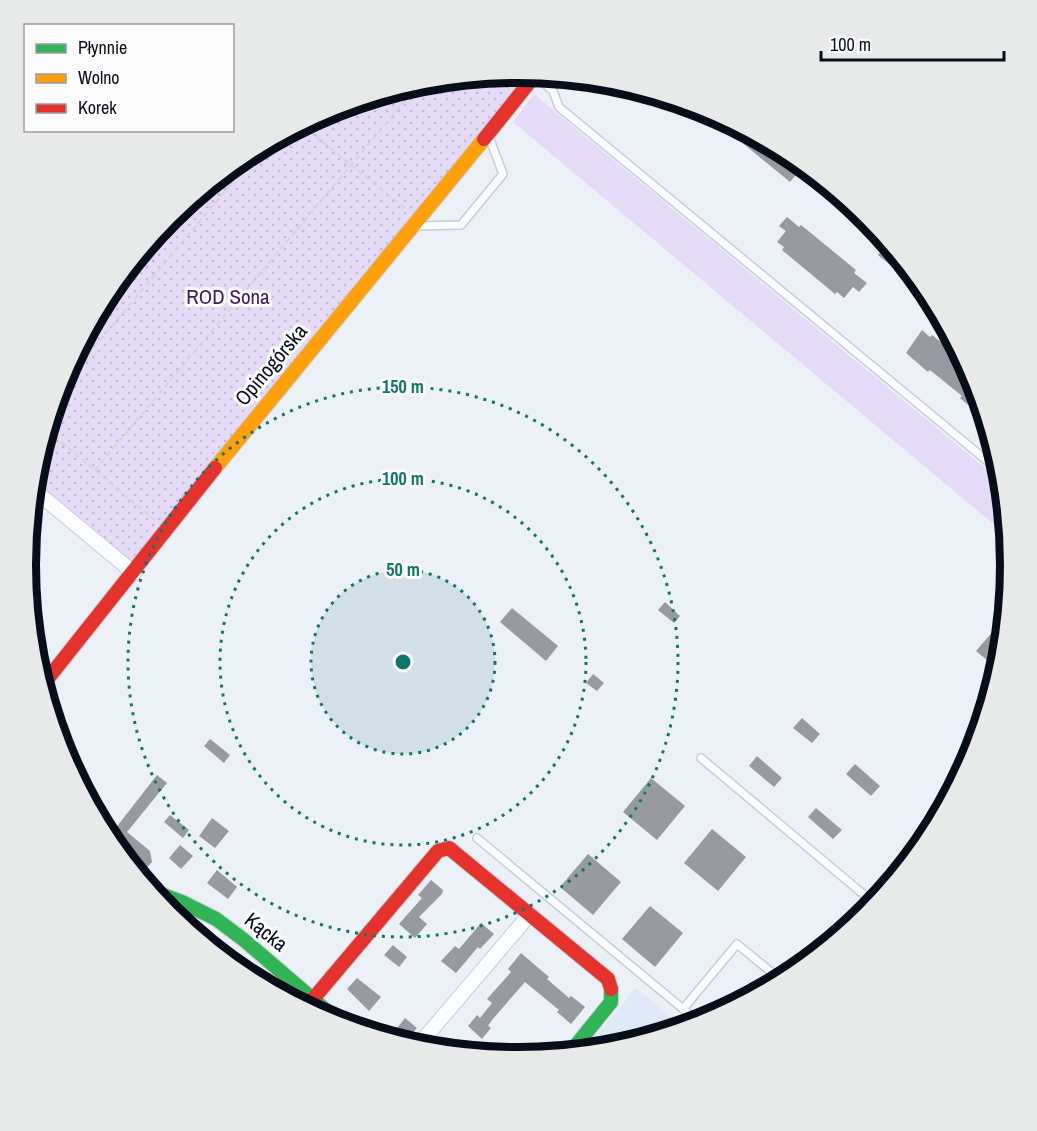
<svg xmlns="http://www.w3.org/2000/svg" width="1037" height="1131" font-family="'Archivo Narrow',sans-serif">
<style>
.built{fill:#dfe9f9}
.grass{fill:#e5dbf8}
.garden{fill:url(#garden-dots)}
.building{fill:#989aa2}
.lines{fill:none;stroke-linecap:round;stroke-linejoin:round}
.lane-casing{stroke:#c8cdd5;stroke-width:10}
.street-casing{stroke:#c8cdd5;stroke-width:16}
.fast-casing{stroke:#c8cdd5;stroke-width:16}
.slow-casing{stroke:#c8cdd5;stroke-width:16}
.jam-casing{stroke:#c8cdd5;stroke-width:16}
.path{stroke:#d2d4d6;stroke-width:2;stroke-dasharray:6 3;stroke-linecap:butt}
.lane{stroke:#fcfdfe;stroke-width:7}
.street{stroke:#fcfdfe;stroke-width:14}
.fast{stroke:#30b455;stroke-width:14}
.slow{stroke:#ff9f0a;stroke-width:14}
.jam{stroke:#e5322d;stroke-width:14}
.ring{fill:none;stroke:#0f766e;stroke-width:3;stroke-dasharray:3 6}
.labels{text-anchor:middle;stroke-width:6;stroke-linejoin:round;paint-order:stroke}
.park-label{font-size:21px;fill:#3f185f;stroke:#fbfcfb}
.street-label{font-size:21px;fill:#080e19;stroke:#fbfcfb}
.rim{fill:none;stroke:#080e19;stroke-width:8}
.centre{fill:#0f766e;stroke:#fbfcfb;stroke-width:3}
.ring-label{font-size:18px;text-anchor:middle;font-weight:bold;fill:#0f766e;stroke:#fbfcfb;stroke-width:6;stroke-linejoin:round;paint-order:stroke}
</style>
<defs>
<pattern id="garden-dots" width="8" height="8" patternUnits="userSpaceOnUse" patternTransform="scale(1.5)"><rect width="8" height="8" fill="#e5dbf8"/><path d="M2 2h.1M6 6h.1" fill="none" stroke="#c3bbd4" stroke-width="1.8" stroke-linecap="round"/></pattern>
</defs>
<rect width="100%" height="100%" fill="#ecf0f7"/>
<polygon class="built" points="636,988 684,1028 614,1049 582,1052"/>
<polygon class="grass" points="534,94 1003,483 1008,527 1003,532 513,122"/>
<polygon class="garden" points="519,73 535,74 131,564 34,483 35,469 63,377 109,291 170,217 245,155 330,110 423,82"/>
<g class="building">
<polygon points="714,114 793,156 804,165 790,182 712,118"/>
<polygon points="787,217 799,227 801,225 856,270 854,273 867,283 859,292 853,287 844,298 837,292 835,294 782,250 784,247 777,242 786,231 779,226"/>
<polygon points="888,243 926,289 923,292 878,255"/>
<polygon points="922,330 930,337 932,335 967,363 974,377 986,416 970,402 968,405 960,398 962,396 930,370 928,372 906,353"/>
<polygon points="665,602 680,616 674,623 658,610"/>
<polygon points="512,608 558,646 546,661 500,622"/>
<polygon points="1007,615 1004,642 988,661 976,651"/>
<polygon points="593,674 604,683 597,691 586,683"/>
<polygon points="802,718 820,734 812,743 793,728"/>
<polygon points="210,739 230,755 224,763 204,746"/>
<polygon points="757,756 782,778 774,787 749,766"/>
<polygon points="855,764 880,786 871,796 846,774"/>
<polygon points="157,775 167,783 127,832 150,851 152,862 143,872 120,853 108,838"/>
<polygon points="651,778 685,806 657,840 623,812"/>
<polygon points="816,808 842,830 833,839 808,817"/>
<polygon points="170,815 189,830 183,838 164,822"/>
<polygon points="212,818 229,831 215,848 199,836"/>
<polygon points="712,829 746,857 718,891 684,863"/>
<polygon points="180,845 193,856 181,869 169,858"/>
<polygon points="588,854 621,882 593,915 560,887"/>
<polygon points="217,870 237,887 228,899 207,883"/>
<polygon points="431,880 443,890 442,894 419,917 427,924 415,938 399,924 422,898 418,895"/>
<polygon points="650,906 683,933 655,967 622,939"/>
<polygon points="481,923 494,934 480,949 478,947 456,973 441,961 455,946 459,949"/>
<polygon points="393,945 407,957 399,967 384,955"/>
<polygon points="521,953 549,977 547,979 569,998 571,996 585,1007 571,1024 557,1012 559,1010 525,982 492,1020 488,1026 491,1028 482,1039 468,1026 477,1015 480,1018 492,1003 487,999 511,972 508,969"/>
<polygon points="357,978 381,997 369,1011 347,989"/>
<polygon points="405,1018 417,1028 405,1041 394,1032"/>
</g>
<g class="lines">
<g class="lane-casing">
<g id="lane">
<polyline points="535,76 553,91 559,107 1003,474"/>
<polyline points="416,226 461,225 503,174 489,137"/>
<polyline points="701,758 875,904"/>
<polyline points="477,838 700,1023"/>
<polyline points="683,1009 737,944 782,981"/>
</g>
</g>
<g class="street-casing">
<g id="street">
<polyline points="33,489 134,573"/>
<polyline points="297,1003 305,993"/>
<polyline points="417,1047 530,914"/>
</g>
</g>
<g class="fast-casing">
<g id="fast">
<polyline points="150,890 182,902 216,919 244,940 343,1025"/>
<polyline points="569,1054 611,1002 611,989"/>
</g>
</g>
<g class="slow-casing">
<polyline id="slow" points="215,468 484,139"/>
</g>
<g class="jam-casing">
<g id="jam">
<polyline points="484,139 536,74"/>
<polyline points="42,686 215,468"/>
<polyline points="313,999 438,851 449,848 608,979 611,989"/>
</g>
</g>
<g class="path">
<polyline points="302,125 407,210"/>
<polyline points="59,389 262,147"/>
<polyline points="47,430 156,521"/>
<polyline points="95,470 420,83"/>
</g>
<use href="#lane" class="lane"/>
<use href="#street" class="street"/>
<use href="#fast" class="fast"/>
<use href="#slow" class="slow"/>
<use href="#jam" class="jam"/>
</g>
<circle cx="403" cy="662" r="92" fill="#0f766e" fill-opacity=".12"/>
<g class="ring">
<circle cx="403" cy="662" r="92"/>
<circle cx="403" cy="662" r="183"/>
<circle cx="403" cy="662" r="275"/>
</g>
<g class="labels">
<g class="park-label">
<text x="228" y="304">ROD Sona</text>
</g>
<g class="street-label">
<text transform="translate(271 365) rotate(-50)" y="7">Opinogórska</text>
<text transform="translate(266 932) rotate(39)" y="7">Kącka</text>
</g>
</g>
<path d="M0 0H1037V1131H0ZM36 565a482 482 0 1 1 964 0a482 482 0 1 1-964 0Z" fill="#e8e9e9" fill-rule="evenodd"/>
<path class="rim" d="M36 565a482 482 0 1 1 964 0a482 482 0 1 1-964 0Z"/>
<circle cx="403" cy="662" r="9" class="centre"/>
<g class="ring-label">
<text x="403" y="393">150 m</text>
<text x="403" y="485">100 m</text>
<text x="403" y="576">50 m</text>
</g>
<rect x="24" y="24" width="210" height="108" fill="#fbfcfb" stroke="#9a9da1" stroke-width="1.5"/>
<rect x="36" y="44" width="30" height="9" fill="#30b455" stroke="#9a9da1" stroke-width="1.5"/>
<text x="78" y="54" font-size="18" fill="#080e19">Płynnie</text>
<rect x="36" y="74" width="30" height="9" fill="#ff9f0a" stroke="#9a9da1" stroke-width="1.5"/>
<text x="78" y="84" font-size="18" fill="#080e19">Wolno</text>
<rect x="36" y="104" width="30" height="9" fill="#e5322d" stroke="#9a9da1" stroke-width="1.5"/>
<text x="78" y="114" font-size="18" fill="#080e19">Korek</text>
<path d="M821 51v9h183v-9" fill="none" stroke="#080e19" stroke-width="3"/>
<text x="830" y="51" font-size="18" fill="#080e19" stroke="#fbfcfb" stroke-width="4.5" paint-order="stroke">100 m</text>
</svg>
